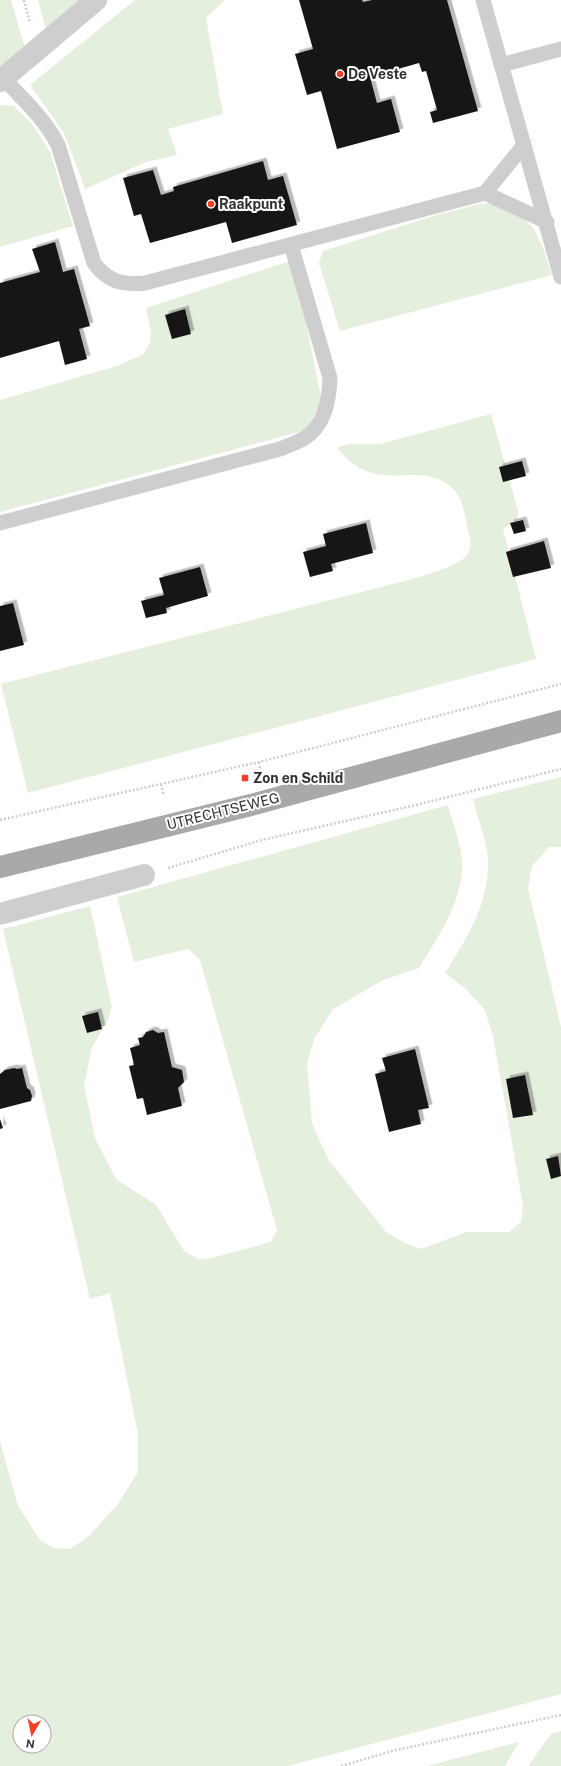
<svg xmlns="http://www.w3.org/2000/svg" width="561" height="1766" font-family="'Public Sans',sans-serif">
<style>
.green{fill:#e4efde;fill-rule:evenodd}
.building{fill:#181818;filter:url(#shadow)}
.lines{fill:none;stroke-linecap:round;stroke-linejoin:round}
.path{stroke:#cecece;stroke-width:2.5;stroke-dasharray:2 2;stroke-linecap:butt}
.service{stroke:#cecece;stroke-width:15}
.minor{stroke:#cecece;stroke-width:22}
.primary{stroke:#a9a9a9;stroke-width:22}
.poi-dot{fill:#f43e27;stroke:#fff;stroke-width:1.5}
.labels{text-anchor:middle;stroke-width:4;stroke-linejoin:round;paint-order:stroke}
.poi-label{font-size:14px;font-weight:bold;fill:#313131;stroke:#fff;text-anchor:start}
.street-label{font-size:14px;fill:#313131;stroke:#fff}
</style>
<defs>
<filter id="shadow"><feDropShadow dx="3.5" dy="-3.5" stdDeviation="0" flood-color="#0004"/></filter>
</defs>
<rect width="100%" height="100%" fill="#fff"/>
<g class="green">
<polygon points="0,0 11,0 25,49 0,71"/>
<polygon points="38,0 81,0 46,30"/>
<polygon points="135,0 225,0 206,18 223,114 168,129 177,155 146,162 85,189 64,133 30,85"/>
<polygon points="0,105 14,106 33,125 50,152 73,226 0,247"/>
<polygon points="496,203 514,207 534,229 543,248 552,275 340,331 319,263 323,251 440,214 480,204"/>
<polygon points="293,260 322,401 306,430 0,512 0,400 120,365 144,354 150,342 151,332 146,308"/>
<path d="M491,414L518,511L517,520L503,529L536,659L28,793L1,684L420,577C432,572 465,565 469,551C472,543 470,537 468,530C465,517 463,497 452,488C418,457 375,499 337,447L351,444H380Z"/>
<path d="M561,777V847H549L532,866L528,888L561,1027V1694L288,1766H0V1441L18,1506L40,1540L53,1548L70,1549L89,1536L118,1504L138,1472V1435L110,1293L90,1299L3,929L90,906L112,1007L108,1020L92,1047L84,1085L95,1138L116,1179L156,1205L184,1251L198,1259H208L271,1242L277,1230L200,960L188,949L134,962L117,897L448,805C452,820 462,847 462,862C463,902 439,935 419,968L383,980L333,1009L314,1039L307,1064L312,1123L328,1159L386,1232L405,1243L421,1249L467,1232H509L521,1222L523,1205L493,1036L485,1010L466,989L445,973C467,938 490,902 488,859C487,842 477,816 473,799ZM20,1722H44V1746H20Z"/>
<polygon points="561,1731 561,1766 528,1766 551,1734"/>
<polygon points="519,1742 505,1766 427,1766"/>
</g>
<g class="building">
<polygon points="299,0 362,0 363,2 372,0 447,0 478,111 433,123 430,112 437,110 426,71 422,72 419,63 370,77 377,103 391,99 400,132 337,149 321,91 307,95 295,54 313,49"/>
<polygon points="263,161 268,180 283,176 297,225 232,243 226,222 150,243 141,214 134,216 123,178 153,170 161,195 174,191 173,187"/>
<polygon points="55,242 63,272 74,269 90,326 79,329 87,359 65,365 59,341 0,358 0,283 40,272 32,249"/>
<polygon points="185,309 191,334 172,339 165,315"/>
<polygon points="522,461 526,476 503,482 499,467"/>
<polygon points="523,520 526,531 514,534 510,523"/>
<polygon points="366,523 373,553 331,564 333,571 310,577 303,552 326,546 323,534"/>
<polygon points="544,541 551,568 513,577 506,552"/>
<polygon points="200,567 208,596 166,608 167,613 146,618 141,601 164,595 159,578"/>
<polygon points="13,603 24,645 0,651 0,606"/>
<polygon points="98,1012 102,1029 87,1033 82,1016"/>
<polygon points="153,1030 158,1033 164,1032 172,1067 182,1070 184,1082 178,1088 182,1106 147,1115 143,1098 137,1099 129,1066 134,1065 130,1048 140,1045 138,1038 143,1037 146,1032"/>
<polygon points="415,1049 429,1108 418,1110 421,1124 389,1132 375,1074 386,1071 382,1058"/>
<polygon points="14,1068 17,1069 22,1068 27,1088 30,1090 32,1096 31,1101 0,1109 0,1074 5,1070"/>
<polygon points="525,1075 533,1115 513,1118 506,1079"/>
<polygon points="0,1119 3,1128 0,1129"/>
<polygon points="558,1156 561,1176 551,1179 546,1159"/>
</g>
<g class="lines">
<g class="path">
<polyline points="24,0 30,23"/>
<polyline points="259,762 260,770"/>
<polyline points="161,784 164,796"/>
<polyline points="0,820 259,762 561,684"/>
<polyline points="168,868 262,840 416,805 561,769"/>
<polyline points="341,1766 396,1750 561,1715"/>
</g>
<g class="service">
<polyline points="483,0 561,277"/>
<polyline points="501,65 561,49"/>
<path d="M3,78C23,99 45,119 58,145L94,263C108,282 122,285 145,283L485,193L547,222"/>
<polyline points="485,193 524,145"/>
<path d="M0,523L280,449C287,446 296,443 303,439C325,426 329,401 330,378L291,245"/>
</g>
<g class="minor">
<polyline points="0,81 96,0"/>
<polyline points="0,914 144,875"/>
</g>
<polyline class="primary" points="0,867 251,805 561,721"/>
</g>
<g class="poi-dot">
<circle cx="340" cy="74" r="4"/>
<circle cx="211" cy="204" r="4"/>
<rect x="241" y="774" width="8" height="8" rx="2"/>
</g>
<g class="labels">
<g class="poi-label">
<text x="348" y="79">De Veste</text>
<text x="219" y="209">Raakpunt</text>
<text x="253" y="783">Zon en Schild</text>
</g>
<g class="street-label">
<text transform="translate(223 811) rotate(-14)" y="5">UTRECHTSEWEG</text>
</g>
</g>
<g transform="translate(32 1734) rotate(189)"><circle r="19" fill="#ffffff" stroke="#adadad"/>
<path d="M0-3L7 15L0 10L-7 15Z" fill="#f43e27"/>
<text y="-6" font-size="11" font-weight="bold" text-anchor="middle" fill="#313131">N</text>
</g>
</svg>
